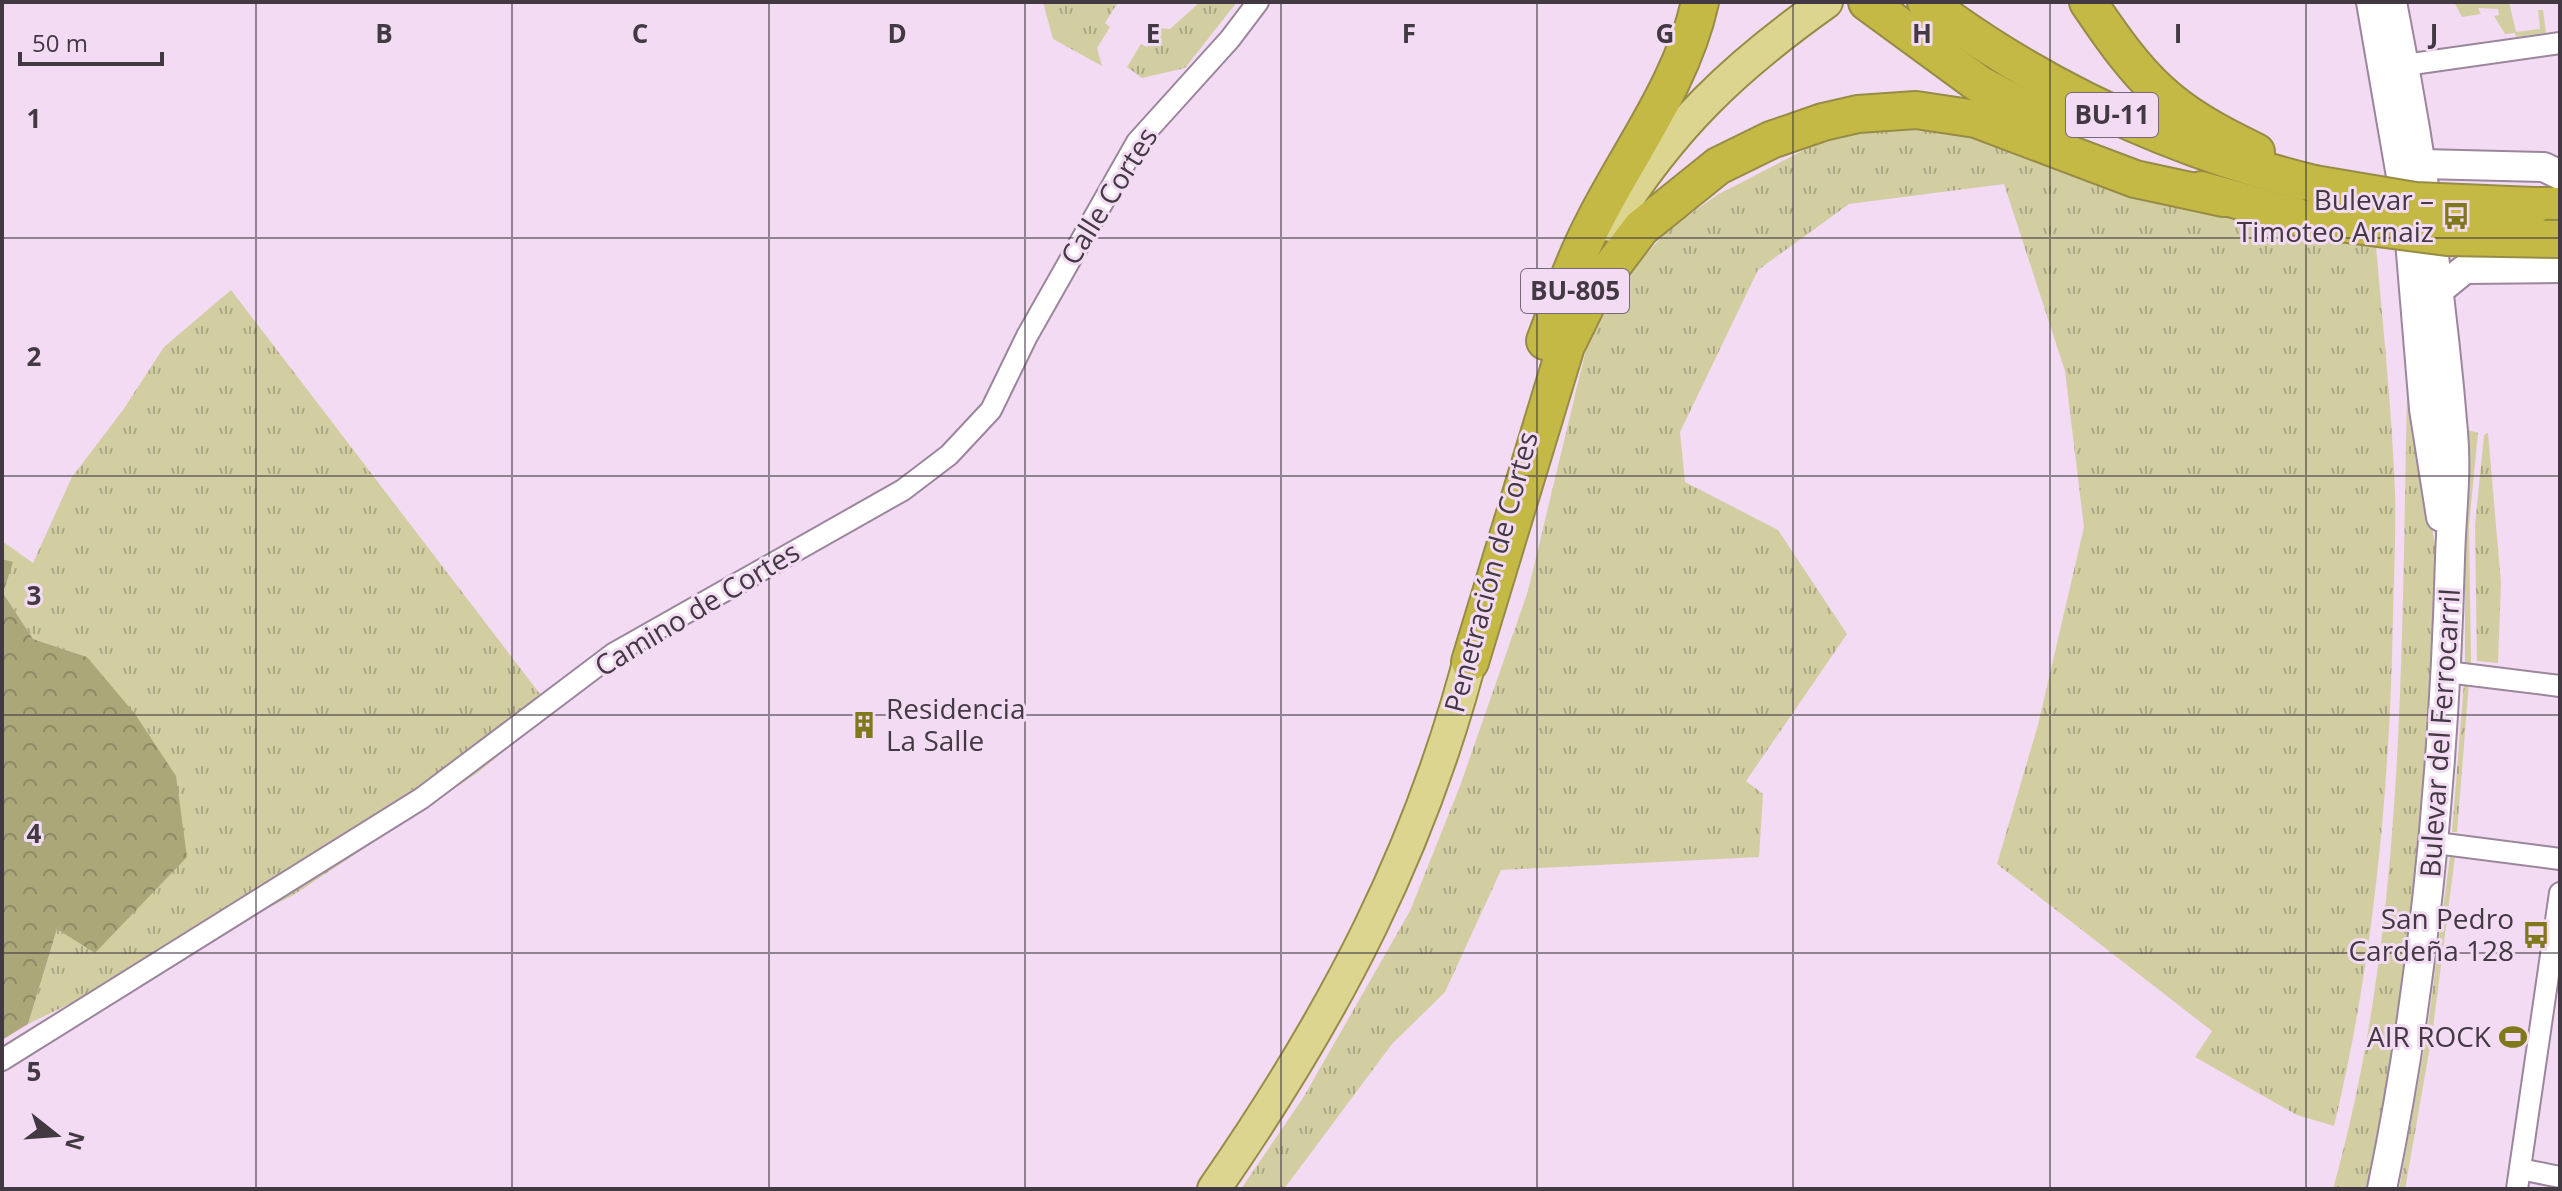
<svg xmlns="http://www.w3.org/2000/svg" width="2562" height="1191" font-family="'Open Sans',sans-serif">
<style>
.grass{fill:url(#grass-tufts)}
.forest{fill:url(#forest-crowns)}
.garden{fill:#d2cea2}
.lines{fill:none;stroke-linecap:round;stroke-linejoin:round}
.street-casing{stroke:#9b869c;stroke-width:24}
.secondary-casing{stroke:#9b869c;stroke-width:32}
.primary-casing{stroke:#978c45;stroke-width:36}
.highway-casing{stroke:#978c45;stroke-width:40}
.street{stroke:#fff;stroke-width:20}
.secondary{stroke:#fff;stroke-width:28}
.primary{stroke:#dcd590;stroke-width:32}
.highway{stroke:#c5b946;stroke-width:36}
.highway-bridge-casing{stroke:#978c45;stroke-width:40;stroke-linecap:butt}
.highway-bridge{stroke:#c5b946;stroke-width:36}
.grid{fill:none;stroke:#423942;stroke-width:2;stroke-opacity:0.55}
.labels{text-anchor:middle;stroke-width:6;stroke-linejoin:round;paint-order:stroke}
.shield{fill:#f2dbf3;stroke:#776a77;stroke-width:2}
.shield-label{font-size:26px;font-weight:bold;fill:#423942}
.street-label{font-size:28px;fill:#423942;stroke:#f2dbf3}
.poi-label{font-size:28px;fill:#423942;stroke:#f2dbf3;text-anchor:end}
.grid-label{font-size:26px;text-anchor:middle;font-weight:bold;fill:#423942;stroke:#f2dbf3;stroke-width:6;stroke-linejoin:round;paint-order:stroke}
</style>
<defs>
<pattern id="grass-tufts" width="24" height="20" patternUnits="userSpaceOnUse" patternTransform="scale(2)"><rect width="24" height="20" fill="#d2cea2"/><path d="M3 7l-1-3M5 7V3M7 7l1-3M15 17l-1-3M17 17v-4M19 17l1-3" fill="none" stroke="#aca886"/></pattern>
<pattern id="forest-crowns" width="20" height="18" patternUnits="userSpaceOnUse" patternTransform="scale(2)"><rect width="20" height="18" fill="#aca779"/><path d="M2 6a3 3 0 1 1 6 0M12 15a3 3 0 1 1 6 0" fill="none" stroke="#8e8965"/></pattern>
</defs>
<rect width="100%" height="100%" fill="#f2dbf3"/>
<g class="grass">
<polygon points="1043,2 1118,2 1105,23 1110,27 1097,48 1102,66 1053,39"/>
<polygon points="1200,2 1237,2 1185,68 1142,78 1127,67 1141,44 1147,47 1159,28 1170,29"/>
<path d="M1918,127L2025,145L2376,246C2383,328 2392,410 2395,493C2396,534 2394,574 2393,615C2390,786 2374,960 2334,1126L2297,1115L2195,1057L2212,1031L1997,864L2038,725L2084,527L2065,371L2004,184L1849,204L1758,270L1680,432L1685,482L1778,530L1847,634L1746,781L1763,794L1759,857L1501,870L1445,992L1392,1044L1284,1189H1241L1303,1098L1410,911L1460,786L1528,591L1590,333L1631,271L1668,230L1717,195L1833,135Z"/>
<polygon points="231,290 553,711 476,774 292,896 28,1024 57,929 87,657 33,639 3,593 12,563 2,559 2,541 33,563 72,477 123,410 164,347"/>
<path d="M2407,397L2414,398L2435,547L2439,628L2407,979L2372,1189H2333C2405,932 2401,661 2407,397Z"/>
<polygon points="2465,429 2478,433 2469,526 2471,666 2465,665"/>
<polygon points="2488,433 2501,583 2498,663 2477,661 2475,526 2484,435"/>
<polygon points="2464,682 2469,682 2457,832 2452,832"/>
<polygon points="2450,856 2455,857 2432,1035 2405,1189 2399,1189 2427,1033"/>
</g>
<polygon class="forest" points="2,559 13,562 3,593 33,639 87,657 135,714 176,776 187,857 95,953 57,929 28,1024 2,1040"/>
<polygon class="garden" points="2454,2 2509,2 2516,32 2540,29 2538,10 2543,10 2546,33 2516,37 2515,33 2505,34 2494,16 2499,15 2498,9 2478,8 2481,14 2462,17"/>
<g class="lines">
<g class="street-casing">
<g id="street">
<polyline points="2405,65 2560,43"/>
<polyline points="2447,672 2560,686"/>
<polyline points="2436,843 2560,859"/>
<polyline points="2,1060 422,798 613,654 903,490 949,455 991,410 1027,336 1137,142 1230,39 1258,2"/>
<polyline points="2520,1169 2560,1177"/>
<polyline points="2517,1189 2560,893"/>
</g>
</g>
<g class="secondary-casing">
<g id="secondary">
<polyline points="2371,2 2408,217 2424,409 2441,517"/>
<polyline points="2410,156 2422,164 2544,167 2560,175"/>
<polyline points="2428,299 2465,269 2560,268"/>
<path d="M2382,1189C2425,981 2444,772 2450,559C2451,517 2457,474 2453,432C2441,288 2420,144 2392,2"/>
</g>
</g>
<g class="primary-casing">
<g id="primary">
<path d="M1610,225C1671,127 1733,68 1826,2"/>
<path d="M1214,1189C1335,1014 1423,848 1475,640"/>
</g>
</g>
<g class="highway-casing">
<g id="highway">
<polyline points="1867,2 1979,84 2063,129"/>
<path d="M1926,2C2043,90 2171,149 2314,184"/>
<path d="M2088,2C2142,82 2167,110 2256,152"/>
<polyline points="2201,190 2301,218"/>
<polyline points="2533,206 2560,206"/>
<path d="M1545,341C1560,302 1574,260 1594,222C1631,149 1682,83 1700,2"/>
<polyline points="1470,662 1566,346 1592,293 1641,228 1718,166 1771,140 1823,122 1858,114 1916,110 1976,119 2135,179 2223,198"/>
</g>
</g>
<use href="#street" class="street"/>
<use href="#secondary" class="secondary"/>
<use href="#primary" class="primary"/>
<use href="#highway" class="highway"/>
<g class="highway-bridge-casing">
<g id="highway-bridge">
<polyline points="2314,184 2415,201 2533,206"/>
<polyline points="2301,218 2447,237 2560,239"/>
</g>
</g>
<use href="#highway-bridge" class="highway-bridge"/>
</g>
<path class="grid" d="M256,2V1189M512,2V1189M769,2V1189M1025,2V1189M1281,2V1189M1537,2V1189M1793,2V1189M2050,2V1189M2306,2V1189M2,238H2560M2,476H2560M2,715H2560M2,953H2560"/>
<defs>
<g id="bus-bare" transform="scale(2.16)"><path d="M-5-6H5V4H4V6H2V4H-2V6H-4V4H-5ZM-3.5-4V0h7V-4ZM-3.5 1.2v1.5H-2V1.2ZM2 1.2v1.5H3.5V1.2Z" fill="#81771b" stroke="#f2dbf3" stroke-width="2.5" paint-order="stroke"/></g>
<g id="building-bare" transform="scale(2.16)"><path d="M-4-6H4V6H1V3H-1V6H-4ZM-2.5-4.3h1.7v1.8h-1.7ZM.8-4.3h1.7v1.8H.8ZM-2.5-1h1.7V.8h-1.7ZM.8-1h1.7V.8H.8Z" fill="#81771b" stroke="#f2dbf3" stroke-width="2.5" paint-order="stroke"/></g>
<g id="stadium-bare" transform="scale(2.16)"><path d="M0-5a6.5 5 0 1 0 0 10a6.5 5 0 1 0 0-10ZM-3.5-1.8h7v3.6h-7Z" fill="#81771b" stroke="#f2dbf3" stroke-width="2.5" paint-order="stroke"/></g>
</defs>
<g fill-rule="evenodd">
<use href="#bus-bare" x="2456" y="216"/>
<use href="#building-bare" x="864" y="725"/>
<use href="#bus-bare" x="2536" y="935"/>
<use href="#stadium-bare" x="2513" y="1037"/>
</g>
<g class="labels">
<g class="shield">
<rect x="2066" y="93" width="92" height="44" rx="6"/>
<rect x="1521" y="269" width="108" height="44" rx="6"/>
</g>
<g class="shield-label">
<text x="2112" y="124">BU-11</text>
<text x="1575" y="300">BU-805</text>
</g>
<g class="street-label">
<text transform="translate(1109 196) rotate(-58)" y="10">Calle Cortes</text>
<text transform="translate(1491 572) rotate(-75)" y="10">Penetración de Cortes</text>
<text transform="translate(697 609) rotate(-31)" y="10">Camino de Cortes</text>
<text transform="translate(2440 733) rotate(-86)" y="10">Bulevar del Ferrocarril</text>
</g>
<g class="poi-label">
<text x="2434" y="210">Bulevar –<tspan x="2434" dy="32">Timoteo Arnaiz</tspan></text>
<text x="886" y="719" text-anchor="start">Residencia<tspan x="886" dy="32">La Salle</tspan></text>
<text x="2514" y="929">San Pedro<tspan x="2514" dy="32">Cardeña 128</tspan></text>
<text x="2491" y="1047">AIR ROCK</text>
</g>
</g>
<g class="grid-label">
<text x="384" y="43">B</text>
<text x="640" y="43">C</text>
<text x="897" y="43">D</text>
<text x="1153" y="43">E</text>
<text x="1409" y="43">F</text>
<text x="1665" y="43">G</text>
<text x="1922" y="43">H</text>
<text x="2178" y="43">I</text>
<text x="2434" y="43">J</text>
<text x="34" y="128">1</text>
<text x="34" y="366">2</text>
<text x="34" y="605">3</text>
<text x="34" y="843">4</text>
<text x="34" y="1081">5</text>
</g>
<rect width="2562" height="1191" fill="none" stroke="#423942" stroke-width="8"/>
<g transform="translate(56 1135) rotate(107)" stroke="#f2dbf3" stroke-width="6" paint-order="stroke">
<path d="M0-6L14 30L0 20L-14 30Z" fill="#423942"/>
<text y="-12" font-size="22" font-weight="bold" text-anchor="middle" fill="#423942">N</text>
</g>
<path d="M20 52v12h142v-12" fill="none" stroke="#423942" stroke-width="4"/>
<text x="32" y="52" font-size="24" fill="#423942" stroke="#f2dbf3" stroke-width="6" paint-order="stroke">50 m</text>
</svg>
